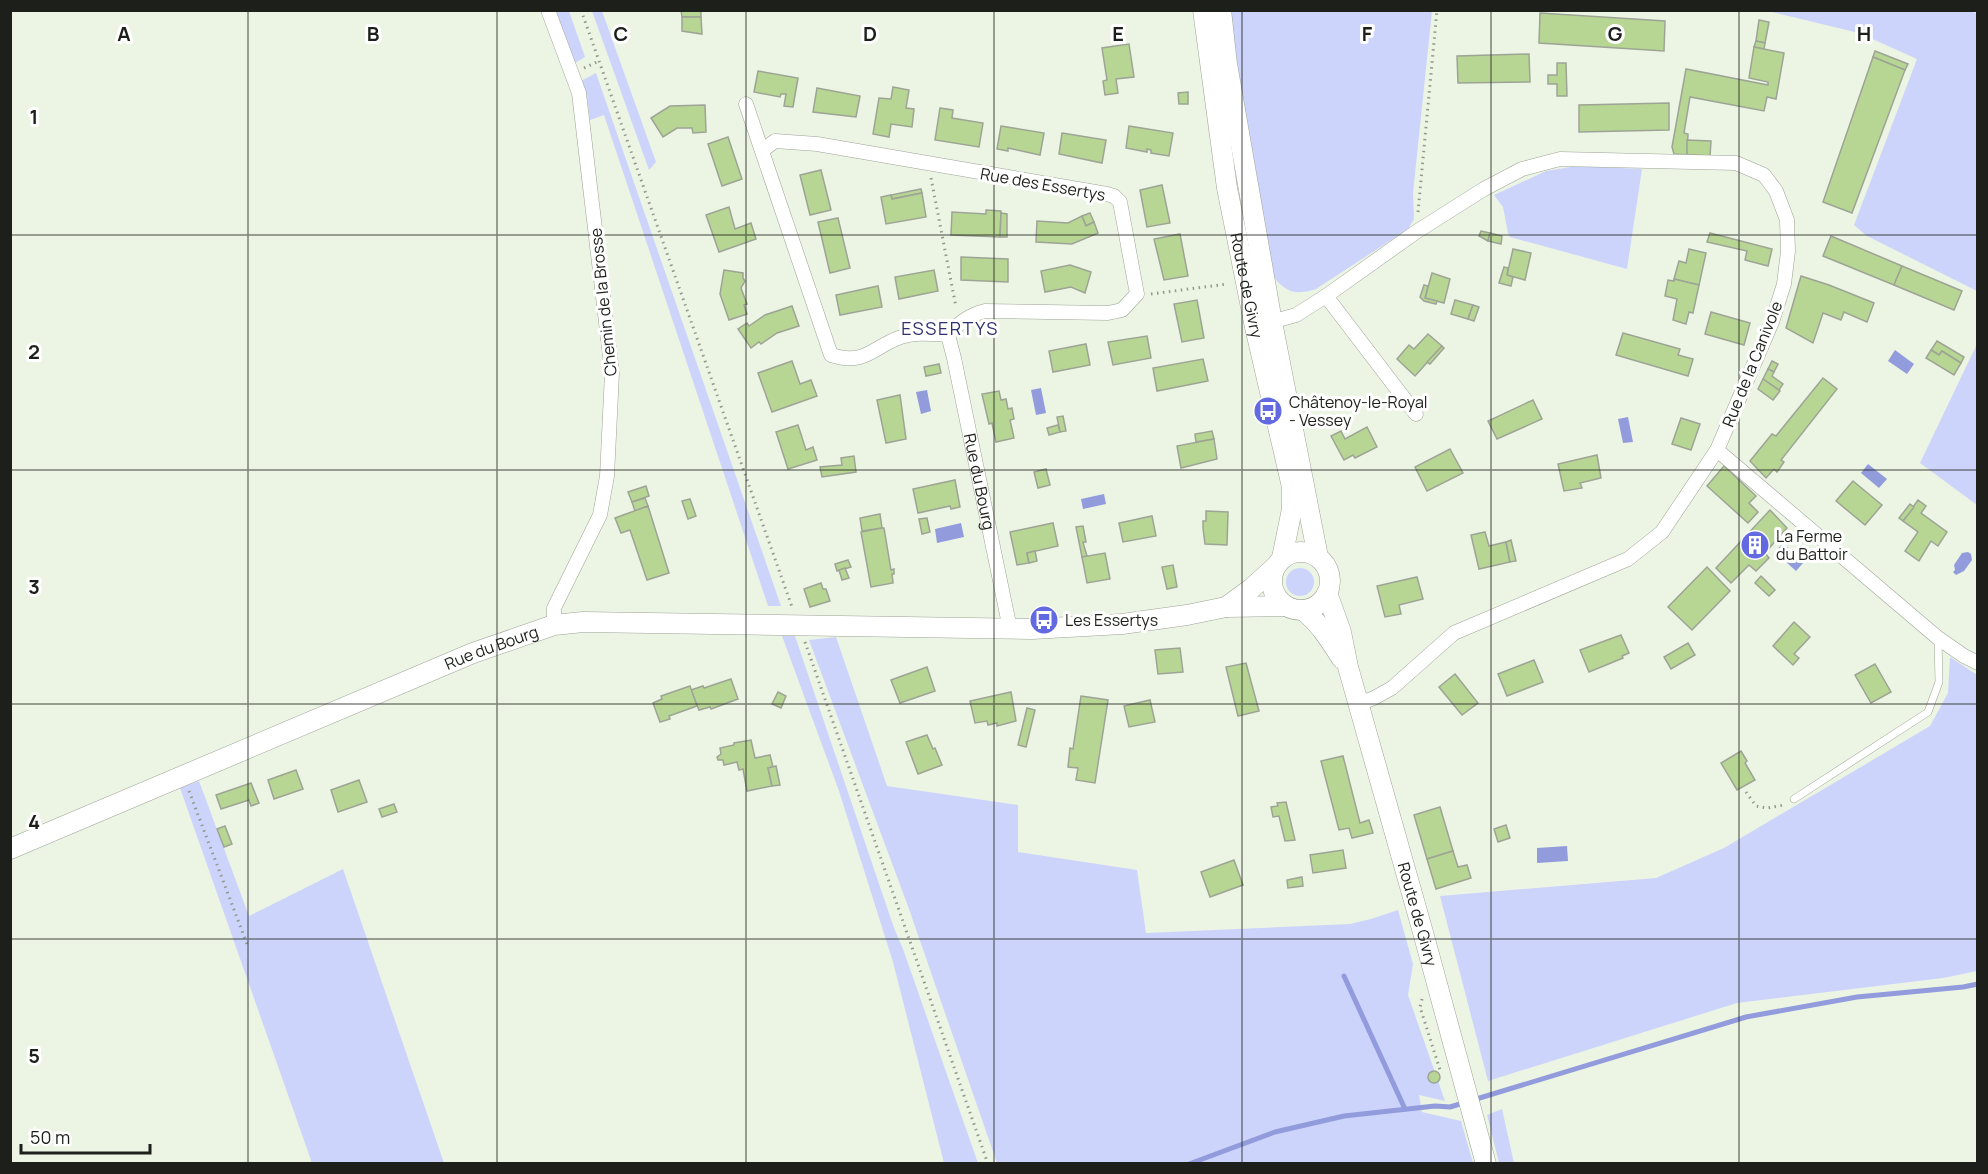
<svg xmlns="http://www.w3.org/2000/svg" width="1988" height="1174" font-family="Manrope,sans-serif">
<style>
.green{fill:#cdd4fc}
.water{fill:#929cdc}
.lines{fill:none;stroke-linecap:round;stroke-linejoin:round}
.stream{stroke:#929cdc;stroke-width:5}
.building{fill:#b8d693;stroke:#9da496;stroke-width:1.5}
.lane-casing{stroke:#9da496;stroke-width:8}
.street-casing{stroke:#9da496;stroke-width:15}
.secondary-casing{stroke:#9da496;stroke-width:21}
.path{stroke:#93998d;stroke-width:3;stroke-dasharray:1.5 4.5;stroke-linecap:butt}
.lane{stroke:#fff;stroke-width:7}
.street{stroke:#fff;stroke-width:14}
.secondary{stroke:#fff;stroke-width:20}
.grid{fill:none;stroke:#1d201a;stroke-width:1.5;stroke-opacity:0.55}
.labels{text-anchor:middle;stroke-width:6;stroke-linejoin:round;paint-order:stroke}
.street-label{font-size:16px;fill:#1d201a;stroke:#fff}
.poi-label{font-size:16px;fill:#1d201a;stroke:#fff;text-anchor:start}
.neighbourhood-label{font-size:18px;letter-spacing:1.5px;fill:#2d316b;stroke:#fff}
.grid-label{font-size:20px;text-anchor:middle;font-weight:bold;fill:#1d201a;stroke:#fff;stroke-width:6;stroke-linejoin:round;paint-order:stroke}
</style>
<rect width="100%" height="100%" fill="#ecf4e4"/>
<g class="green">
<polygon points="1968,10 1978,14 1977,291 1867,236 1854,225 1917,59 1859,33 1768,11"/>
<polygon points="555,11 569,11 585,57 575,63"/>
<polygon points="592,11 602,11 656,162 649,170"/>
<path d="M1228,11H1432L1413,193L1414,219L1408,229L1316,289C1293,296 1286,292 1271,274Z"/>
<polygon points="596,73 781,606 768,606 604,115 590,120 587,95 581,81"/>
<polygon points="1577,166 1642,169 1627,269 1510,237 1508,233 1503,207 1494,195 1546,171"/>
<polygon points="1977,344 1977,505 1920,463"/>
<circle cx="1300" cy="582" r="14"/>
<polygon points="782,636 795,636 894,928 903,949 978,1163 944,1163 893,962 839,791"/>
<polygon points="836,637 887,786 1018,805 1018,852 1137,870 1146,933 1350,924 1371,919 1398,910 1413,964 1408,995 1445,1101 1419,1095 1422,1112 1461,1121 1473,1163 997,1163 909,909 809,640"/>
<polygon points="1950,657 1977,675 1977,971 1943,978 1737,1003 1488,1081 1440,896 1656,878 1724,848 1930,726 1948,693"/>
<polygon points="199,781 249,916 343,869 444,1163 312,1163 180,788"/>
<polygon points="1502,1109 1514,1163 1499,1163 1487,1115"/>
</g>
<g class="water">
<polygon points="1895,350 1914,364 1907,374 1888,361"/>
<polygon points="1041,388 1046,413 1036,415 1031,390"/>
<polygon points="927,390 931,411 921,414 916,392"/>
<polygon points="1628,417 1633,442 1623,443 1618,419"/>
<polygon points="1868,464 1887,479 1879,488 1861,473"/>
<polygon points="1104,494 1106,504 1083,509 1081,499"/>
<polygon points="961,523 964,537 937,543 935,529"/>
<polygon points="1783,543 1804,562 1796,571 1775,552"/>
<polygon points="1968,552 1971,554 1972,560 1964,571 1956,575 1953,572 1955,570 1954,565 1962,553"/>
<polygon points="1567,846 1568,861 1537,863 1537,848"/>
</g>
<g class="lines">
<g class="stream">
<polyline points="1344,976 1405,1109"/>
<polyline points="1189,1164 1275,1132 1344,1116 1435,1106 1450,1107 1746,1017 1857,997 1963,987 1978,984"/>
</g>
</g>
<g class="building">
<polygon points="681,10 701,10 701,17 682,17"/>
<polygon points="1540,13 1665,21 1664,51 1539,43"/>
<polygon points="682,17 701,17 702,34 682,31"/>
<polygon points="1759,20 1769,22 1765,43 1756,41"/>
<polygon points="1756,41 1765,43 1764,49 1754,47"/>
<polygon points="1129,44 1134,77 1116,79 1118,93 1105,95 1103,81 1107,80 1102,48"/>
<polygon points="1754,47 1784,53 1776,99 1767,97 1764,111 1690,97 1684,133 1688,134 1687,155 1674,154 1672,147 1686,69 1768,85 1768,82 1749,78"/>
<polygon points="1875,51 1908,64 1905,70 1873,57"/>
<polygon points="1529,54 1530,82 1458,83 1457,56"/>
<polygon points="1873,57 1905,70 1852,213 1823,202"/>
<polygon points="1557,63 1566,63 1567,96 1557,96 1557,84 1548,84 1548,75 1557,75"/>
<polygon points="758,71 798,78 793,107 784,106 786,94 781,94 780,97 754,92"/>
<polygon points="893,87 909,90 906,108 914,109 912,127 891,124 889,137 873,134 879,98 891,99"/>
<polygon points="817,88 860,96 856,117 813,112"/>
<polygon points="1188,92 1188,104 1179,104 1178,93"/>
<polygon points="1669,103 1669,130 1579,132 1579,105"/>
<polygon points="705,105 706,132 693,133 692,128 677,128 663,137 651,118 670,106"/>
<polygon points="940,108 953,110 952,118 983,123 979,147 935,140"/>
<polygon points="1001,126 1044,133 1040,155 1008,148 1008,151 997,149"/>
<polygon points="1129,126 1173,133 1169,156 1151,153 1151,150 1147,149 1147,152 1126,148"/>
<polygon points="1062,133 1106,140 1102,163 1059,154"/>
<polygon points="728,137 742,179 722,186 708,144"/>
<polygon points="1687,140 1711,141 1710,156 1687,155"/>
<polygon points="821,170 831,210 810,215 800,175"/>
<polygon points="1162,185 1170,223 1147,227 1140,190"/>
<polygon points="921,189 922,193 892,199 891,195"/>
<polygon points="922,193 926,217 886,224 881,197 891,195 892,199"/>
<polygon points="729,207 735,229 751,223 756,239 719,252 706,215"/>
<polygon points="986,210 1001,211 1000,237 951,235 952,212 986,214"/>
<polygon points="1001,213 1007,214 1007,237 1000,237"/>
<polygon points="1090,213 1094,222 1086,226 1082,216"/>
<polygon points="1082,216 1086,226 1094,222 1098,233 1072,244 1036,242 1037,221 1068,223"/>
<polygon points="838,218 850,268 830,273 818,222"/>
<polygon points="1481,231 1490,233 1488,241 1479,236"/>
<polygon points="1490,233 1502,236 1501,244 1488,241"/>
<polygon points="1710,233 1772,249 1768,266 1745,260 1747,251 1707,242"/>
<polygon points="1180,234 1188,276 1164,280 1154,239"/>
<polygon points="1831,236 1902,266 1894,285 1823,256"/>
<polygon points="1513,249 1531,253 1525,280 1507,275"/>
<polygon points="1689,249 1706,253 1699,285 1674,279 1679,261 1686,263"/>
<polygon points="961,257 1008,259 1008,282 961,280"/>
<polygon points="1070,265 1091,272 1085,293 1071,287 1045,292 1041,271"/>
<polygon points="1902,266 1962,291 1954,310 1894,285"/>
<polygon points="1504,267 1508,268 1507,275 1513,277 1511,286 1499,283"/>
<polygon points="724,270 743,273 743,278 745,281 741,288 747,304 744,305 747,314 729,320 720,294"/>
<polygon points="934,270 938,291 899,299 895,277"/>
<polygon points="1432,273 1450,279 1444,303 1425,298"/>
<polygon points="1801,276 1829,285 1874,303 1867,322 1844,312 1841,320 1823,313 1813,343 1786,328"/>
<polygon points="1674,279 1699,285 1693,313 1689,312 1686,324 1673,320 1677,299 1665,296 1668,280 1674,281"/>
<polygon points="1424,285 1428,286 1425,298 1437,301 1436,304 1424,301 1420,297"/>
<polygon points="878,286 882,307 840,315 836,295"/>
<polygon points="1197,300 1204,338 1182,342 1174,304"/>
<polygon points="1455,300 1473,305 1468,319 1451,314"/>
<polygon points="1473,305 1479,307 1474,321 1468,319"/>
<polygon points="792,306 799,326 777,333 761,344 759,342 751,348 738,329 747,323 749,326 765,315"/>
<polygon points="1711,312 1750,323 1744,345 1705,334"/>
<polygon points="1623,333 1680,349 1678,355 1693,359 1688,376 1616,355"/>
<polygon points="1428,334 1442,346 1415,376 1397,359 1409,345 1414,349"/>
<polygon points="1147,336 1151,358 1113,365 1108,342"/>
<polygon points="1937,341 1964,357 1961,363 1942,351 1939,355 1931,350"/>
<polygon points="1086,344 1090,365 1053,372 1049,351"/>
<polygon points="1442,346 1444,348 1430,364 1427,362"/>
<polygon points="1931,350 1939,355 1942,351 1961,363 1954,375 1926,358"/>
<polygon points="1203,359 1208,381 1157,391 1153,368"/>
<polygon points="792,361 800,384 811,380 817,396 772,412 758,373"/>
<polygon points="1772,361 1778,364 1774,372 1768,369"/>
<polygon points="939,364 941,373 926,376 924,367"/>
<polygon points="1768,369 1774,372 1772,376 1783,384 1779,390 1763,379"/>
<polygon points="1823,378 1837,389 1781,460 1784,462 1777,472 1774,469 1766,478 1750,461 1772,434 1776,436"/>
<polygon points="1763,379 1780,391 1773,400 1758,389"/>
<polygon points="999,391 1001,400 1006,399 1008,409 1012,408 1014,419 1010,420 1014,438 996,442 992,423 989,424 982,394"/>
<polygon points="900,395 906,439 886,443 877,400"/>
<polygon points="1533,400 1542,419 1497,439 1488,421"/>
<polygon points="1063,416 1066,431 1060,432 1057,417"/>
<polygon points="1681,418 1700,424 1691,450 1672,444"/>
<polygon points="798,425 806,450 813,447 817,460 788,469 776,432"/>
<polygon points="1058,425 1060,432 1049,435 1047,428"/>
<polygon points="1367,427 1377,447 1355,458 1353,455 1344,460 1331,436 1341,431 1345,439"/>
<polygon points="1212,431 1214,439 1196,442 1195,434"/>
<polygon points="1214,439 1217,459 1181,468 1177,446"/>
<polygon points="1450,449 1463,473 1427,491 1415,467"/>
<polygon points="1597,455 1601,478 1580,483 1582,488 1564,491 1558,464"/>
<polygon points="854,456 856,472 822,477 820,467 842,465 841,458"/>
<polygon points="1724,466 1756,496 1749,503 1758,512 1748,523 1707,486"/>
<polygon points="1046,469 1050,485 1038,488 1034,472"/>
<polygon points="955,480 960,507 951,509 950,506 918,513 913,489"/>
<polygon points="1853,481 1882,505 1865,525 1836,501"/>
<polygon points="646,486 649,496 632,502 628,492"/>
<polygon points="645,498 648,506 635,511 632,502"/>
<polygon points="690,499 696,516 688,519 682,501"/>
<polygon points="1918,500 1926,506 1921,513 1947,532 1938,546 1931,541 1919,561 1905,551 1918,532 1903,521"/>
<polygon points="1910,504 1914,507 1903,521 1899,518"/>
<polygon points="648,506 669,573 647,580 630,530 621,533 615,518"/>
<polygon points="1770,510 1787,528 1765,553 1769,558 1756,571 1749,565 1731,583 1716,568"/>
<polygon points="1206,511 1228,512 1227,545 1205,544 1203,528 1203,521 1206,521"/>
<polygon points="880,514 882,528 862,531 860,518"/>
<polygon points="1152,516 1156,536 1123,542 1119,523"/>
<polygon points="927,518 930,532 922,534 919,519"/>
<polygon points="1053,523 1058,546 1027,553 1029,563 1017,565 1010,532"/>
<polygon points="1083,526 1086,542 1083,542 1084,546 1087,556 1082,557 1076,527"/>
<polygon points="882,528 884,528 891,570 894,569 894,574 892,574 893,583 871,587 861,532"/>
<polygon points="1485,532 1489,546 1506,542 1510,562 1479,569 1471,535"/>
<polygon points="1511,540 1516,561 1510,562 1506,542"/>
<polygon points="1035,551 1037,561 1029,563 1027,553"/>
<polygon points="1105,553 1110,579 1087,583 1082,557"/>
<polygon points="848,560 851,567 837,571 835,564"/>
<polygon points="1173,565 1177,587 1167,589 1162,567"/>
<polygon points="1707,567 1730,591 1692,630 1668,607"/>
<polygon points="845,568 849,578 842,580 839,570"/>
<polygon points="1761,576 1775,590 1769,596 1755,583"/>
<polygon points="1417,577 1423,599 1399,605 1401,614 1385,617 1377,586"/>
<polygon points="821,583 823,589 826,589 830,601 810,607 804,589"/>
<polygon points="1794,622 1810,637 1794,654 1799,658 1793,665 1773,646"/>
<polygon points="1621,635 1629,653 1622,656 1623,658 1589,672 1580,650"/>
<polygon points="1688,643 1695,655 1671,669 1664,657"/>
<polygon points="1180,648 1183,672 1158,674 1155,650"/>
<polygon points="1534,660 1543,682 1507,696 1498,674"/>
<polygon points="1246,663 1259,711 1238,716 1226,667"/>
<polygon points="1875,664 1891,692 1871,703 1855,675"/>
<polygon points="927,667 935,691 900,703 891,680"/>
<polygon points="1455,674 1478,703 1462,715 1439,687"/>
<polygon points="731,679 738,699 711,709 710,707 699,710 691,690 703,686 704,688"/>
<polygon points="690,686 697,706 669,716 670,719 660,722 653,703 662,699 661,696"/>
<polygon points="778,692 786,696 781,708 772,704"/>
<polygon points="1011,692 1016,721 997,726 997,723 988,725 987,721 975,723 970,701"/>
<polygon points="1081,696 1108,700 1095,783 1076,780 1078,768 1068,767 1070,748 1073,749"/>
<polygon points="1150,700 1155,722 1129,727 1124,706"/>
<polygon points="1027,708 1035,710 1026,747 1018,745"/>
<polygon points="927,735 933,749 935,748 942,765 918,774 906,742"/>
<polygon points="751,740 755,758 770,755 773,767 768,768 772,786 747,791 743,769 739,770 737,762 724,765 723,760 718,760 717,757 721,754 720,748 734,745 734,743"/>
<polygon points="1741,751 1747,761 1745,763 1755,780 1737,790 1721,763"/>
<polygon points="1343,756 1360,823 1369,820 1373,833 1352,838 1349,828 1339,830 1321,761"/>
<polygon points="776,766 780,785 772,786 768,768"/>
<polygon points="296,770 303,789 274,799 268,780"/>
<polygon points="359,780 367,802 338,812 331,790"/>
<polygon points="251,783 259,803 251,806 249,800 221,809 216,795"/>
<polygon points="1286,802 1295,840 1285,841 1279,816 1273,817 1271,807 1278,806 1277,803"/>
<polygon points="394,804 397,812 382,817 379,809"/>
<polygon points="1440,807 1453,851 1427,859 1414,815"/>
<polygon points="1506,825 1510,838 1498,842 1494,829"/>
<polygon points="225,826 232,844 224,847 217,829"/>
<polygon points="1343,850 1346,868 1313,873 1310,855"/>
<polygon points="1453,851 1458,867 1467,865 1471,878 1436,889 1427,859"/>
<polygon points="1234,860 1243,885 1210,897 1201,872"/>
<polygon points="1302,877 1303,886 1288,888 1287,880"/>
<circle cx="1434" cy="1077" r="6"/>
</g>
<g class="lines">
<g class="lane-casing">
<polyline id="lane" points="1794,799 1928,712 1939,682 1938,639"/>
</g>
<g class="street-casing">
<g id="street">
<polyline points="548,10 579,93 612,373 607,476 600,515 554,608 554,625"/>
<path d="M746,104L831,355C866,366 872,347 901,337C916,332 933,334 948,335"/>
<path d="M763,150L775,141L817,144L1107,194L1114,196L1120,202L1137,294L1122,310L1108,313L985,311C969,315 959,323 948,335"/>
<polyline points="1326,296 1416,414"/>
<polyline points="1264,324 1296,315 1326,296 1416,232 1484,189 1522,169 1560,159 1736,163 1764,175 1776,191 1787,220 1788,251 1784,284 1772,322 1717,450 1662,532 1628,559 1454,633 1392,688 1374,698 1358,704"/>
<path id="s1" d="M948,335L954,358L1010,629"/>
<polyline points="1717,450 1938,638 1964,656 1978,663"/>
</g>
</g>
<g class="secondary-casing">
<g id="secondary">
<path id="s2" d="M1203,10L1227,188L1255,327L1292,487V509L1282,558"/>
<polyline points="1221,10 1227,64 1272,322 1318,557"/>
<circle cx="1301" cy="581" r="29"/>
<path id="s3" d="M1327,593L1341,632L1348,667L1424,936L1486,1164"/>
<polyline points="1226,607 1252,588 1274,568"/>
<path d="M1303,610C1320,624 1330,640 1342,659"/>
<path id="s4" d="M10,849L473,653L554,625L583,622L1032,629L1122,624L1187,615L1226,607L1286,606"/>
</g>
</g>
<g class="path">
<polyline points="581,10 792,607"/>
<polyline points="584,68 599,61"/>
<polyline points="931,178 956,307"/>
<polyline points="1418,212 1437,10"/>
<polyline points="1151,294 1227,284"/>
<polyline points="805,642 988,1164"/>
<polyline points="189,791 247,944"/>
<polyline points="1746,792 1756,806 1767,808 1784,805"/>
<polyline points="1422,999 1420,1007 1440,1070"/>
</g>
<use href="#lane" class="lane"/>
<use href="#street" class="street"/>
<use href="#secondary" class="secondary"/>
</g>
<path class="grid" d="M248,10V1164M497,10V1164M746,10V1164M994,10V1164M1242,10V1164M1491,10V1164M1739,10V1164M10,235H1978M10,470H1978M10,704H1978M10,939H1978"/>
<defs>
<g id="bus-disc" transform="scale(1.5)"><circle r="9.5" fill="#6269e1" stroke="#fff"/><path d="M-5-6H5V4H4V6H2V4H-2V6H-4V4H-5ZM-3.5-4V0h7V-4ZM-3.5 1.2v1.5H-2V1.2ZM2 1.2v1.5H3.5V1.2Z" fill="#fff"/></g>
<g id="building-disc" transform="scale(1.5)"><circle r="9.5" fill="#6269e1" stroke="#fff"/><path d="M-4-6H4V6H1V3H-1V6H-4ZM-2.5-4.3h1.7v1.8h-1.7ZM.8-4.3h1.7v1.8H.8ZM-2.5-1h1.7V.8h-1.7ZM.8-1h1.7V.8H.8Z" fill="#fff"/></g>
</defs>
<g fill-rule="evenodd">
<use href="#bus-disc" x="1268" y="411"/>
<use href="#building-disc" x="1755" y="545"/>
<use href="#bus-disc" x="1044" y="620"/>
</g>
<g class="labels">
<g class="street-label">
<text transform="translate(1043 184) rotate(10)" y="6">Rue des Essertys</text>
<text dy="6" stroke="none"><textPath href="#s2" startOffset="279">Route de Givry</textPath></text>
<text transform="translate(603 302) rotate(-96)" y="6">Chemin de la Brosse</text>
<text transform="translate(1752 364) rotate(-68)" y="6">Rue de la Canivole</text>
<text dy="6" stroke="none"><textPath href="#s1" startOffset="150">Rue du Bourg</textPath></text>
<text dy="6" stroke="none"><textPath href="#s4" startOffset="522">Rue du Bourg</textPath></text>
<text dy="6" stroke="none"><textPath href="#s3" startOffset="334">Route de Givry</textPath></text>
</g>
<g class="poi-label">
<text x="1289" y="408">Châtenoy-le-Royal<tspan x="1289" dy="18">- Vessey</tspan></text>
<text x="1776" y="542">La Ferme<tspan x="1776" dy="18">du Battoir</tspan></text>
<text x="1065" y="626">Les Essertys</text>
</g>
<g class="neighbourhood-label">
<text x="950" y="335">ESSERTYS</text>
</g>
</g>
<g class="grid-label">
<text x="124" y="41">A</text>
<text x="373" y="41">B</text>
<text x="621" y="41">C</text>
<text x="870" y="41">D</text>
<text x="1118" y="41">E</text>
<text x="1367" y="41">F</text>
<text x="1615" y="41">G</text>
<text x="1864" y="41">H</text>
<text x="34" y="124">1</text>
<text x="34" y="359">2</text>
<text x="34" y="594">3</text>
<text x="34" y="829">4</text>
<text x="34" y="1063">5</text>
</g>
<rect width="1988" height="1174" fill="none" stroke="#1d201a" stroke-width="24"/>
<path d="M21 1144v9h129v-9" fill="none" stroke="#1d201a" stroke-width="3"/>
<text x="30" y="1144" font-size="18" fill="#1d201a" stroke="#ffffff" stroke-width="4.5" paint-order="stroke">50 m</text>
</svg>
